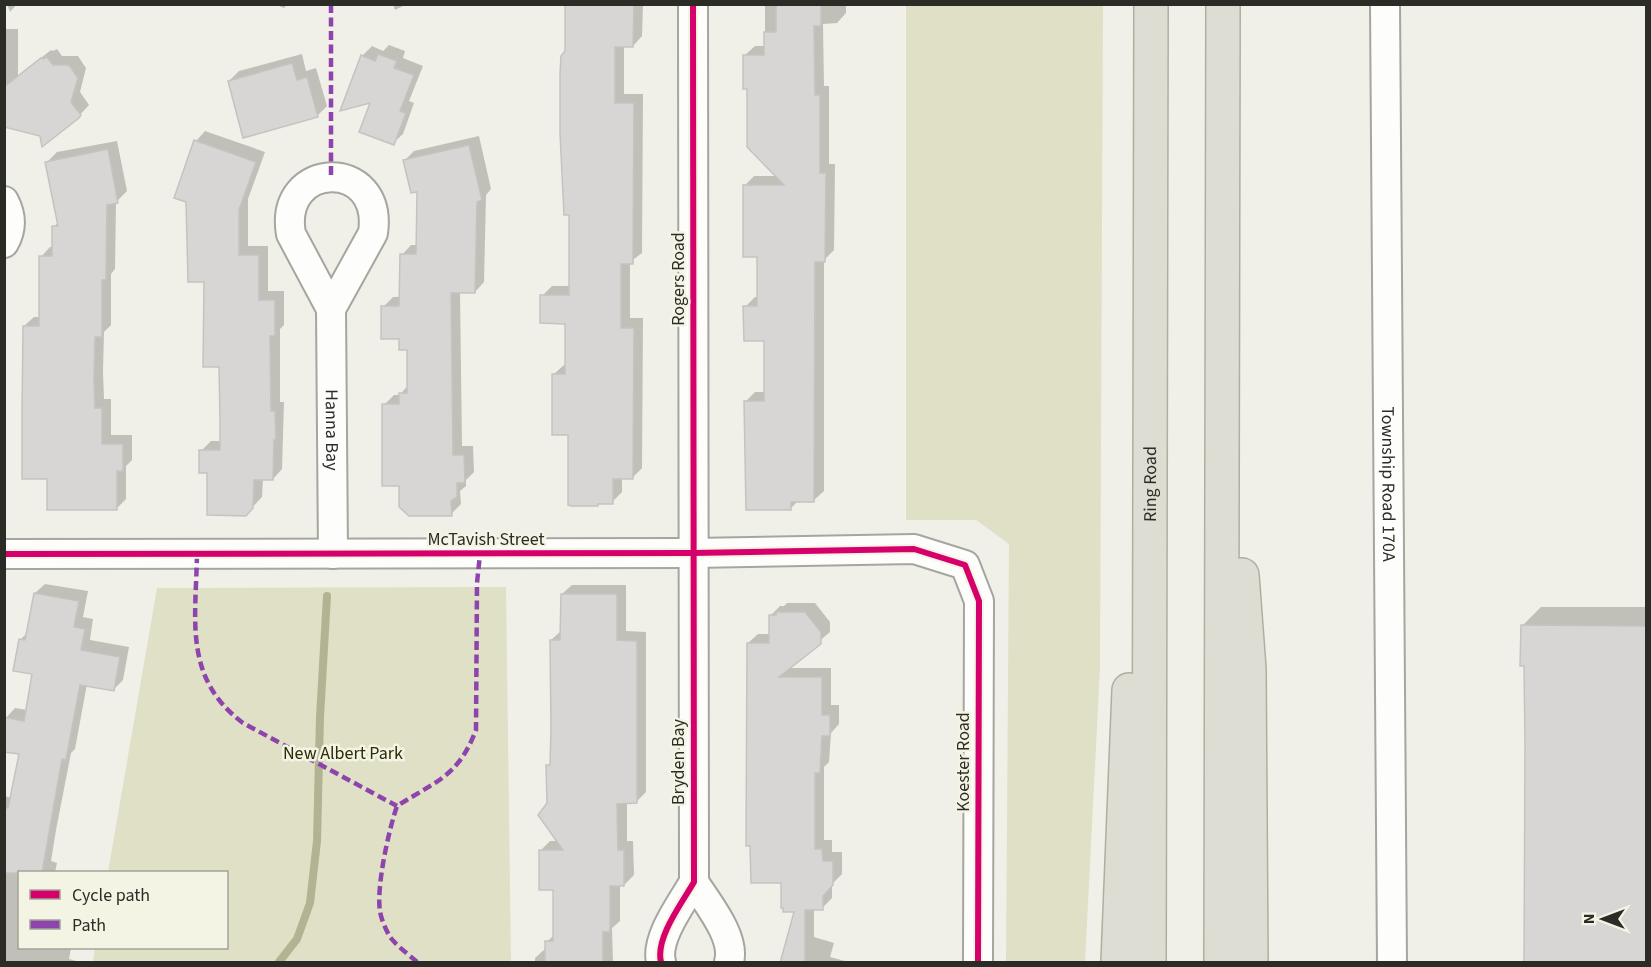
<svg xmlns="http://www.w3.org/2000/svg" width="1651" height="967" font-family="'Source Sans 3',sans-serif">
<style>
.green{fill:#dfe0c5}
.shadow{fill:#0003}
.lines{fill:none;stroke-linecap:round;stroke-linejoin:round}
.stream{stroke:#b2b393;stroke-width:8}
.building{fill:#d7d6d5;stroke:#c5c3c2;stroke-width:1.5}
.minor-casing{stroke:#a6a6a0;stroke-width:32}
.highway-casing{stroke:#afafa0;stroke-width:36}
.minor{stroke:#fdfdfc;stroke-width:28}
.highway{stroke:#ddddd3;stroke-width:33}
.quiet{stroke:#8e44ad;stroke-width:4.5;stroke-dasharray:9 4.5;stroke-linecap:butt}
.cycleway-casing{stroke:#f3f4e4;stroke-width:10}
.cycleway{stroke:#d6006c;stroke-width:6}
.labels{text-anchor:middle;stroke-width:5;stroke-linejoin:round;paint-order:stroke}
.street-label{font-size:18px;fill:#2c2c26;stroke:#f3f4e4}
.park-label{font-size:18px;fill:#2c2c07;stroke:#f3f4e4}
</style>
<rect width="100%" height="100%" fill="#f0f0e8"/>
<g class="green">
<polygon points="906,5 1103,5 1100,668 1085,962 1006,962 1009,544 976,520 906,520"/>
<polygon points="506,587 511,962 93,962 95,948 226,948 226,872 108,872 157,588"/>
</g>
<g class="shadow">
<polygon points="7,4 17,4 10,12"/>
<polygon points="274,4 288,4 284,8"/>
<polygon points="393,4 407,4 395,10"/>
<polygon points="567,4 643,4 642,36 633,46 624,46 624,94 643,94 642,253 630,262 630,318 643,318 642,468 633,477 622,477 622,492 612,502 600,502 597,505 570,434 554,374 564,365 566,365 566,322 542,296 552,286 571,286"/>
<polygon points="765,4 846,4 846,13 837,23 823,24 824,86 829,86 829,164 835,164 834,250 824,260 824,491 814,500 799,500 791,508 745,402 755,392 765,392 765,339 745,307 755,297 758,297 758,255 744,186 754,176 778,176 749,87 745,55 755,46 765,46"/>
<polygon points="4,29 18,29 18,76 51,50 53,51 57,49 62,56 78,56 86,68 80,92 89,105 78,117 41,135 4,126"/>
<polygon points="389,45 405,51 403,58 423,66 409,101 414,103 403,134 393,143 372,100 362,56 372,46 383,51"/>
<polygon points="302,54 306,71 316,68 327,106 317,116 229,81 239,71"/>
<polygon points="205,131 265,152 248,199 248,246 268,246 268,291 284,291 284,325 280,329 280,402 284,402 282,469 273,479 263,479 262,497 246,514 209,471 201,451 211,441 221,441 220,366 205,280 196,141"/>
<polygon points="479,136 491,189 486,195 484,282 475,292 460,292 462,446 473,446 474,472 466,480 466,486 460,491 461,504 451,514 401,485 384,405 394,395 400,395 408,385 408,348 383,307 393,297 401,297 402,255 411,245 418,245 419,190 404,161 414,151"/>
<polygon points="117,141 127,191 116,202 115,269 111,274 111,325 104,332 103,371 104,399 111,399 111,435 132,435 132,460 126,466 126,499 117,508 48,478 24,326 34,317 41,317 41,257 50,247 54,247 54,227 59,221 47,162 57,152"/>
<polygon points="45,584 88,591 83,617 93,619 90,640 129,647 123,680 114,689 87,684 75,749 71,753 56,830 51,861 57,863 55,872 20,872 20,948 71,948 69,959 76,961 75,962 4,962 4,796 12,798 20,753 6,718 15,708 27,710 34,673 20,640 28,632 35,593"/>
<polygon points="572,585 626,585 626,631 646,632 646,792 636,802 627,802 627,841 633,841 634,875 624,885 620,885 620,921 612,928 613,962 535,962 535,958 545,949 547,942 555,934 555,889 540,851 550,841 559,841 548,803 548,766 552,762 551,640 561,631 562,594"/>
<polygon points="787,603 815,603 830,622 830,632 788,668 831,668 831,705 839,705 839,724 831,733 829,762 824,767 824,840 832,840 832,852 842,852 842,874 832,884 832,898 822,908 814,908 814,937 834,943 830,957 849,962 782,962 795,910 782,881 748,643 758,634 770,634 770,616 780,606 784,606"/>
<polygon points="1541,607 1646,607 1646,962 1526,665 1522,626"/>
</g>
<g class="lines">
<polyline class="stream" points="279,962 297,939 310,903 317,841 320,717 327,596"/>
</g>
<g class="building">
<polygon points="565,4 634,4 633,47 615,47 615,103 634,103 633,264 621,264 621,328 634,328 633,479 613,479 613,504 598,504 598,506 571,506 568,505 568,435 552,435 552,374 565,374 565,324 540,323 540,295 569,295 569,215 564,215 560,133 560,74 561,56 565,51"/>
<polygon points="776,4 821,4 821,26 814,26 815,95 820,95 820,173 826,173 825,262 815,262 814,502 791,502 791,510 746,510 744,401 764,401 764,341 744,341 743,306 757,306 757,257 743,257 743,185 784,185 747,147 747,89 743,89 743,55 764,55 764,32 776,32"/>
<polygon points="378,54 397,61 394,68 414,75 400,111 406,113 394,145 359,132 370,103 340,111 361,55 375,61"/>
<polygon points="47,57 53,65 69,65 78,78 71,102 81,115 79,118 42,147 40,136 4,127 4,87 41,58 43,59"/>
<polygon points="292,63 297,80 307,77 318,117 243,138 228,81"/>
<polygon points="194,140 256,162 239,210 239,255 259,255 259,300 275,300 275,336 270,336 271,411 275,411 276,440 274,440 273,480 254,480 253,508 246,516 207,515 207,473 199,473 199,450 220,450 220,420 219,367 203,367 204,282 188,282 186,202 174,198"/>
<polygon points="469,145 482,200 477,202 475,293 451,293 453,455 464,455 465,483 457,483 457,497 451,501 452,516 409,516 399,507 399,486 382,486 382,404 399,404 399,393 407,393 407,350 399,350 399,339 381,339 381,306 399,306 400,254 416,254 417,192 411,193 403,160"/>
<polygon points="108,149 118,203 107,205 106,280 102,280 102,337 95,337 94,382 95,408 102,408 102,444 123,444 123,471 117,471 117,510 47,510 47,479 22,479 22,412 23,326 39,326 39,256 52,256 52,226 58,226 45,162"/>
<polygon points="34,593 79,601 74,627 85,629 81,650 120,657 114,691 80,685 66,760 62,759 42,873 4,873 4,807 8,808 19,754 4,752 4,717 24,721 32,674 13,671 19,639 25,640"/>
<polygon points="561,594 617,594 617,640 637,641 637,803 617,804 618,850 624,850 624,886 610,886 610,932 603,932 603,963 545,963 545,941 553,941 553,890 539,890 539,850 563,850 538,815 547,803 546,765 550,765 551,728 550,640 560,640"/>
<polygon points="776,612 805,612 821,632 821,644 779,677 822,677 822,715 830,715 830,736 822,736 820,773 815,773 815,849 822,849 823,861 833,861 833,885 823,896 823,910 805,910 805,963 780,963 794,912 783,912 783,908 781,908 781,883 751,883 750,846 746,846 747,643 769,643 769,615 776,615"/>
<polygon points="1521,625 1647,626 1647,963 1524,963 1525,746 1524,666 1520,666"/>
</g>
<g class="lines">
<g class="minor-casing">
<g id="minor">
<path id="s1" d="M1385,4L1392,962"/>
<path d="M4,201C12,216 12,229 4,243"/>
<path id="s2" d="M331,309L373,233C384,157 278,160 291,234L331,309L333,554"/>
<polyline points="4,554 693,553 914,549 965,565 979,601 978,962"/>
<path d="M694,882C707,903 736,937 729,962"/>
<path d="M661,962C655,938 682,903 694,882L693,4"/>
</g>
</g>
<g class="highway-casing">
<g id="highway">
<polyline points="1242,575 1249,669 1251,962"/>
<polyline points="1118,962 1129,690"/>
<path id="s3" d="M1149,962L1151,4"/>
<polyline points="1221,962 1223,4"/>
</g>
</g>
<use href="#minor" class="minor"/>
<use href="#highway" class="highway"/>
<g class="quiet">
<polyline points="331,4 331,177"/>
<path d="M197,554C196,620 183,678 243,723L397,806"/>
<path d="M417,962C408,954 397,946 390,937C386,930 381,919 380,911C376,887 389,829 397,806C436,781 458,777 476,730L477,583L480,554"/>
</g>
<g class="cycleway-casing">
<g id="cycleway">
<polyline points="4,554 693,553 914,549 965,565 979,601 978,962"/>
<path d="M661,962C655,938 682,903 694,882L693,4"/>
</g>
</g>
<use href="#cycleway" class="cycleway"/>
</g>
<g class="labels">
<g class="street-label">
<text transform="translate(678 279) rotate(-90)" y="6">Rogers Road</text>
<text dy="6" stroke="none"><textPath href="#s2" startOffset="453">Hanna Bay</textPath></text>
<text dy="6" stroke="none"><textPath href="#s3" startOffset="478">Ring Road</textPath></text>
<text dy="6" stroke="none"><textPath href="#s1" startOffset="480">Township Road 170A</textPath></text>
<text x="486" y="545">McTavish Street</text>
<text transform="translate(678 762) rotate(-90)" y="6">Bryden Bay</text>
<text transform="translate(963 762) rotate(-90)" y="6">Koester Road</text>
</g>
<g class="park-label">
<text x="343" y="759">New Albert Park</text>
</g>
</g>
<rect width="1651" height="967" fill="none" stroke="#2c2c26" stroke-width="12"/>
<rect x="18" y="871" width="210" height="78" fill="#f3f4e4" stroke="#a3a498" stroke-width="1.5"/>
<rect x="30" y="890" width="30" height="9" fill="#d6006c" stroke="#a3a498" stroke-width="1.5"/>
<text x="72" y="901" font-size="18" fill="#2c2c26">Cycle path</text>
<rect x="30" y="920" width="30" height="9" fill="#8e44ad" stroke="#a3a498" stroke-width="1.5"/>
<text x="72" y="931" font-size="18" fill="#2c2c26">Path</text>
<g transform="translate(1603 919) rotate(270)" stroke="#f3f4e4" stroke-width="4.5" paint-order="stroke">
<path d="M0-4.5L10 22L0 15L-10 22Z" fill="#2c2c26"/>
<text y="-9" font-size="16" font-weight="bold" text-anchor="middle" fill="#2c2c26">N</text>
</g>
</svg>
